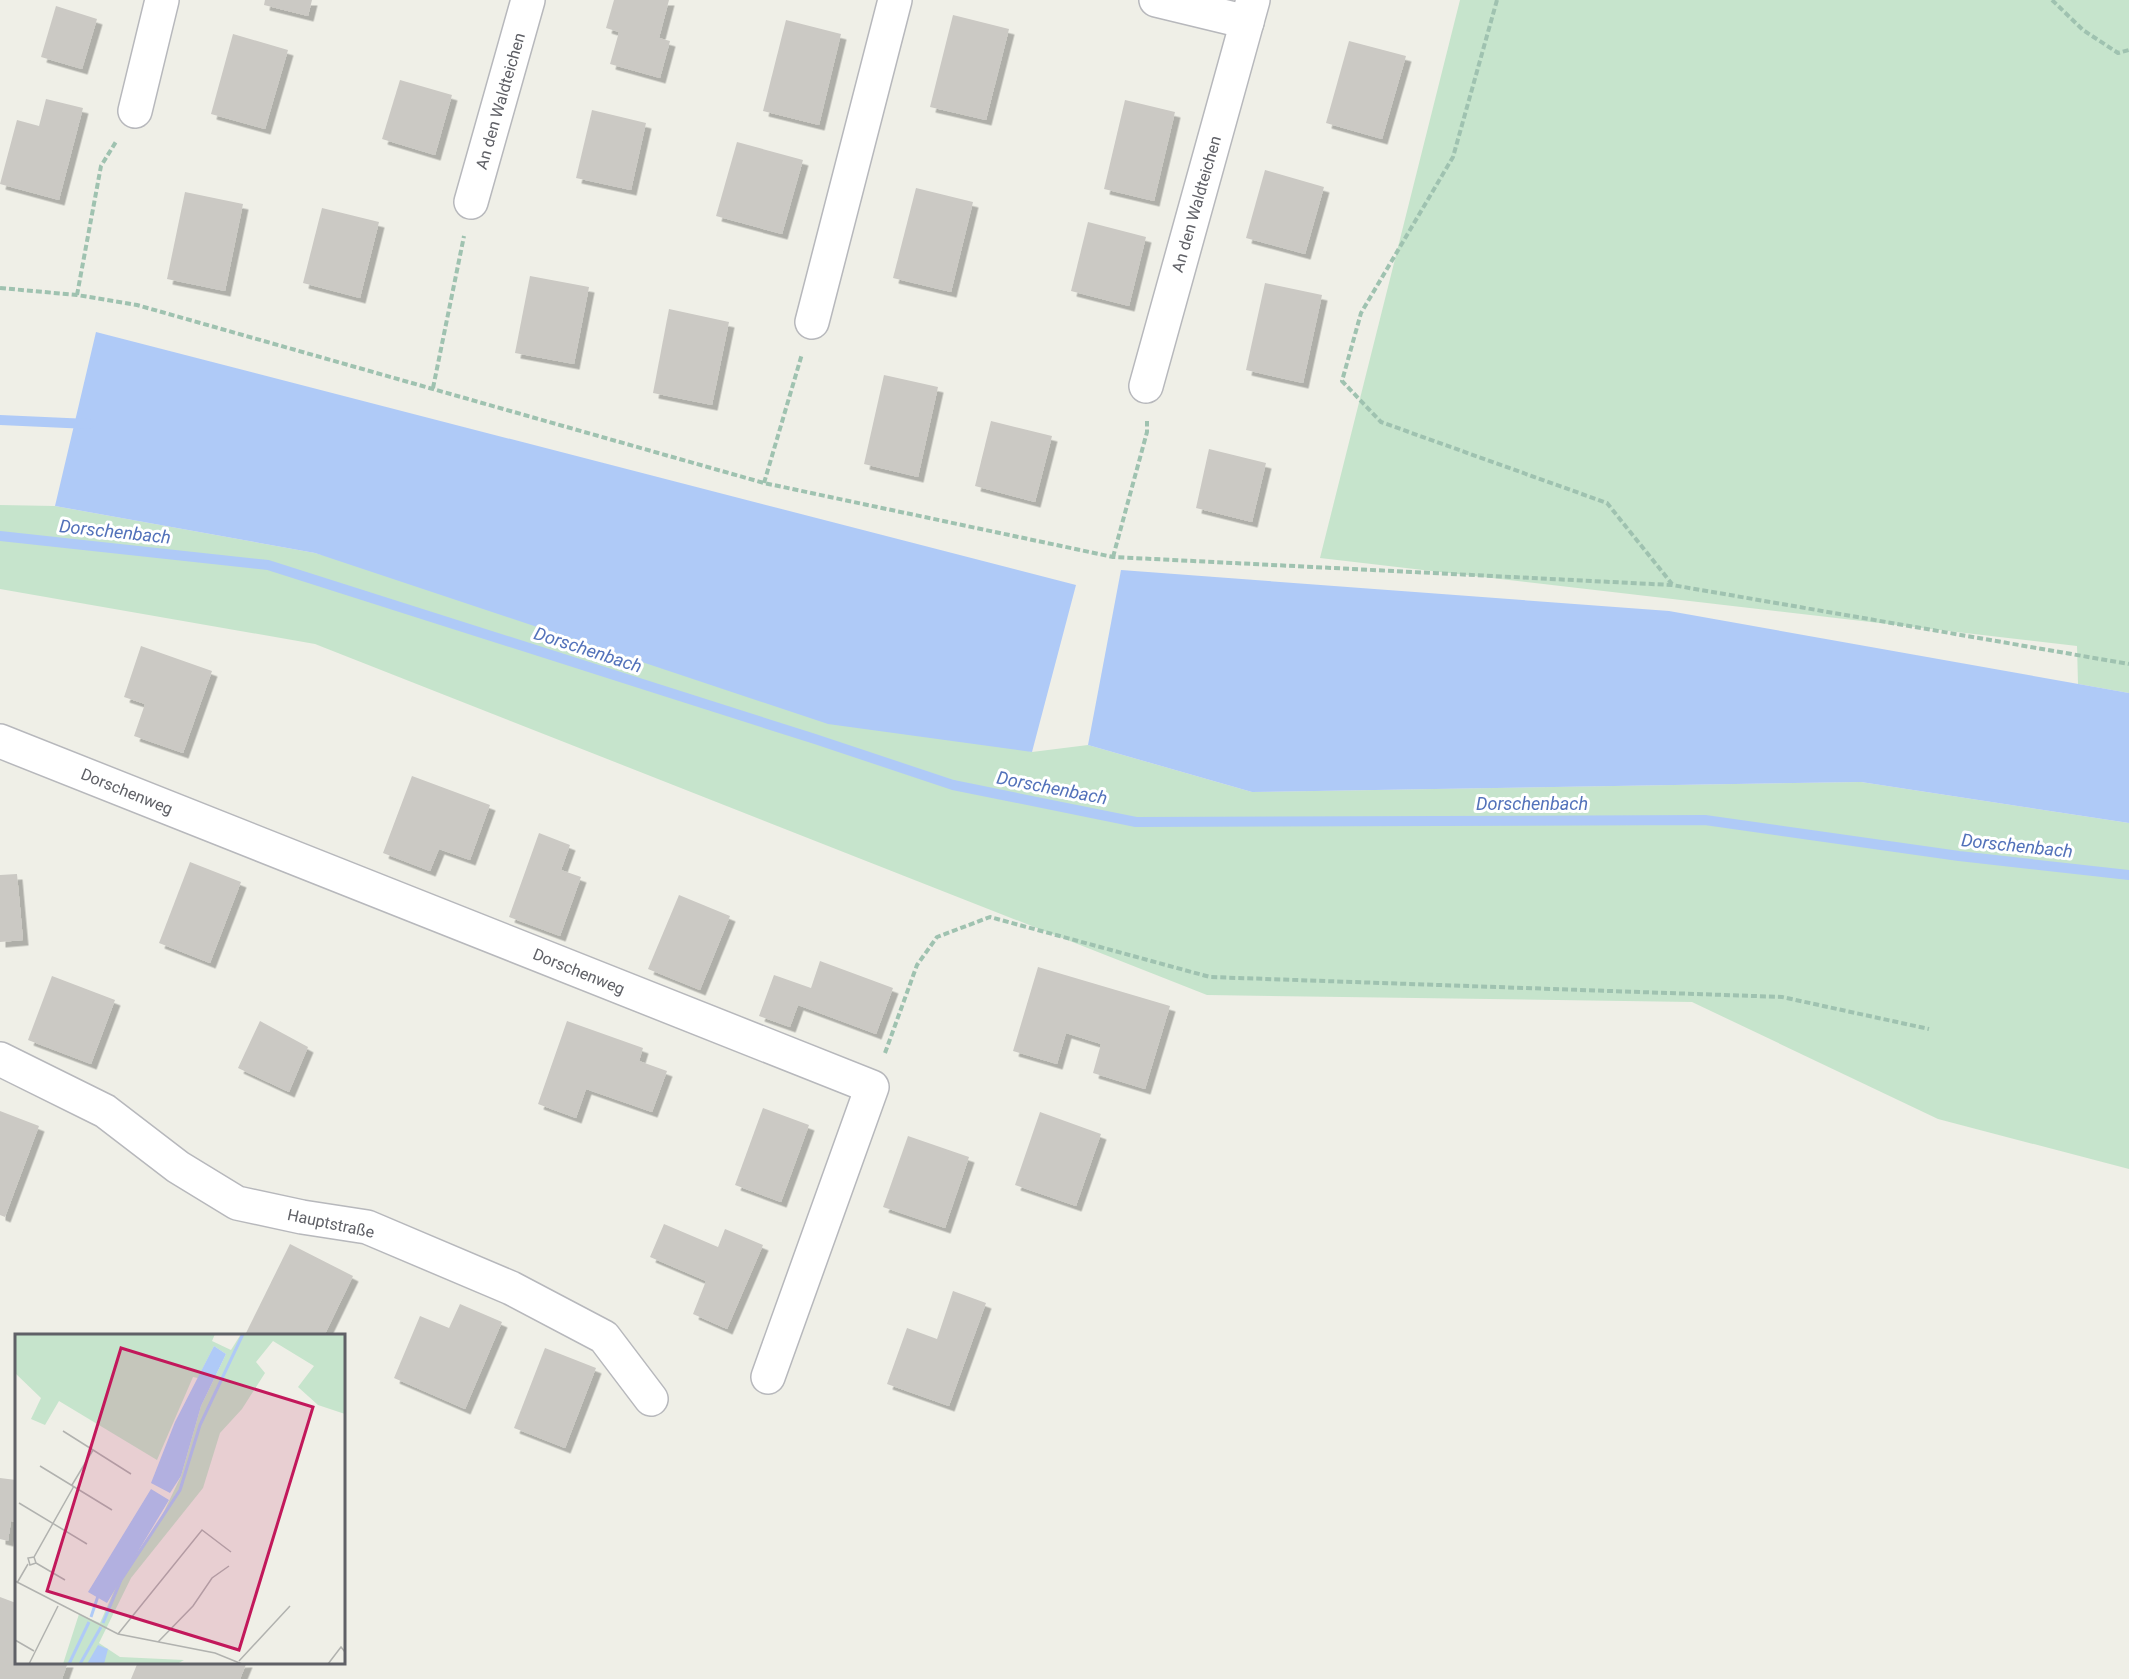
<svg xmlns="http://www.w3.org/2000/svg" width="2129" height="1679" font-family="Roboto,sans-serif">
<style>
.green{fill:#c6e4cc}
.water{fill:#afcaf7}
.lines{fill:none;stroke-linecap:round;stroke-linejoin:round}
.stream{stroke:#afcaf7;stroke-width:10}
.building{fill:#cbc9c4;filter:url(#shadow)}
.minor-casing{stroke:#b7b8bc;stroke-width:36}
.path{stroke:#9fc2b0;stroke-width:4;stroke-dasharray:6 3;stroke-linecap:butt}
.minor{stroke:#fff;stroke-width:33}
.labels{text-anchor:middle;stroke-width:6;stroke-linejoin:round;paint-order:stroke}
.street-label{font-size:16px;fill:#5f6066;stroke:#fff}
.water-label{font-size:18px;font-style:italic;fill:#5372ba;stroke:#fff}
.inset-river{fill:none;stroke:#afcaf7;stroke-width:3}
.inset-road{fill:none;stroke:#b1b2af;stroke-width:1.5}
.view{fill:#c2185b;fill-opacity:0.15;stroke:#c2185b;stroke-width:3}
.inset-edge{fill:none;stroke:#5f6066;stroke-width:3}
</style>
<defs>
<filter id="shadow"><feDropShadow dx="5.5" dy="5.5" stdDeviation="0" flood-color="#0004"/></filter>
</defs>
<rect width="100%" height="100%" fill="#efefe7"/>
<g class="green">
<polygon points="1460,0 2129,0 2129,693 2078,684 2077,646 1320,558"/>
<polygon points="0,505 55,506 315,553 1032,752 1088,745 1252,792 1861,782 2129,823 2129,1169 1938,1119 1692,1002 1207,995 315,644 0,589"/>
</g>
<g class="water">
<polygon points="96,332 1076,585 1032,752 828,724 315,553 55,506"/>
<polygon points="1121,570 1669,611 2129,693 2129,823 1861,782 1252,792 1088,745"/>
</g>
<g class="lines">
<g class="stream">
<polyline points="0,420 89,424"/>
<polyline points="0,536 268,565 815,739 953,785 1136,822 1705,820 1959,856 2129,875"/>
</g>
</g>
<g class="building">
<polygon points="265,0 312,0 308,16 264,5"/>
<polygon points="614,0 669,0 659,38 670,41 660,78 610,64 619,32 606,28"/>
<polygon points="56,6 97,19 82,69 41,57"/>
<polygon points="953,15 1009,29 986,120 930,107"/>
<polygon points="786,20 841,34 819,125 763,111"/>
<polygon points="233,34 288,50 265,129 211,114"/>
<polygon points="1349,41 1406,56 1382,139 1326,123"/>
<polygon points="400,80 452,95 435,155 382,139"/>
<polygon points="46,99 83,108 59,200 0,184 17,120 39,126"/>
<polygon points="1125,100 1175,112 1154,201 1104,189"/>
<polygon points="592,110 646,123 631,190 576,178"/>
<polygon points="737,142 803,160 782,234 716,216"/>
<polygon points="1265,170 1324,187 1305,254 1246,238"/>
<polygon points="916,188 973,202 951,292 893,278"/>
<polygon points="185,192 243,204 225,291 167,279"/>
<polygon points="322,208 379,222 360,298 303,283"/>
<polygon points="1088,222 1146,237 1129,306 1071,291"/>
<polygon points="530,276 589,287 574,364 515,353"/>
<polygon points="1265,283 1322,295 1303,383 1246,370"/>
<polygon points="669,309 729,322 712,405 653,393"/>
<polygon points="884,375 938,387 918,477 864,464"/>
<polygon points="991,421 1052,436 1035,502 975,486"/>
<polygon points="1209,449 1266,463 1252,522 1196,508"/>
<polygon points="141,646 212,671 183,753 134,736 145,704 124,697"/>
<polygon points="412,776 490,805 470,860 439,849 430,871 383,853"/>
<polygon points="539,833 570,845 561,870 581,877 560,936 509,917"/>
<polygon points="190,862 241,882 210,963 159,943"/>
<polygon points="17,874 23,940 0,942 0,875"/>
<polygon points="679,895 730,916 700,990 648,969"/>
<polygon points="820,961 893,988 876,1034 798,1005 790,1027 759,1016 774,975 811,988"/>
<polygon points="1038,967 1170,1006 1145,1089 1093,1073 1101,1044 1066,1033 1057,1064 1013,1051"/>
<polygon points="52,976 115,1000 91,1064 28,1040"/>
<polygon points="260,1021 308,1047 289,1092 238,1068"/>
<polygon points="567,1021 643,1048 639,1061 667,1071 652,1112 586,1089 576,1118 538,1104"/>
<polygon points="763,1108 809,1125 781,1202 735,1185"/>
<polygon points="0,1111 39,1126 5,1217 0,1215"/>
<polygon points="1040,1112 1101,1134 1076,1206 1015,1185"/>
<polygon points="908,1136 969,1157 945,1228 883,1207"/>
<polygon points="664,1224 718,1247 725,1229 763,1245 727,1329 693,1314 706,1281 650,1257"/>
<polygon points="290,1244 353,1276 324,1336 250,1336 246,1333"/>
<polygon points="953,1291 986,1303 949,1406 887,1384 907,1328 937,1339"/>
<polygon points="460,1304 502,1322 465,1409 394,1378 420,1316 449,1328"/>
<polygon points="545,1348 596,1368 565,1448 514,1428"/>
<polygon points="0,1478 16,1480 14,1494 16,1494 16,1522 11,1521 8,1541 0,1539"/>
<polygon points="0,1597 16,1603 16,1662 68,1662 62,1679 0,1679"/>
<polygon points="138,1662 190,1664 247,1662 240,1679 131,1679"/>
</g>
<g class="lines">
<g class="minor-casing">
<g id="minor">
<polyline points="1156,0 1247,22"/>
<polyline points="135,111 162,0"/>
<polyline points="471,202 528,0"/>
<polyline points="812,322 895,0"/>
<polyline points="1146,386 1253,0"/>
<polyline points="0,741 872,1087 768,1377"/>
<polyline points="0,1059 105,1111 178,1167 237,1203 302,1217 367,1227 511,1288 604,1337 651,1399"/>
</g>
</g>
<g class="path">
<polyline points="1497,0 1453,157 1361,313 1342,381 1381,422 1607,503 1672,584"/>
<polyline points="2052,0 2083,30 2118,53 2129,50"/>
<polyline points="0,288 77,295 137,305 764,483 1113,557 1672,585 2129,664"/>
<polyline points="77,295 101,166 117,140"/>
<polyline points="433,388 464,236"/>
<polyline points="764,483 802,354"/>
<polyline points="1113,557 1147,432 1147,421"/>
<polyline points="885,1053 917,965 937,937 990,917 1210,977 1782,997 1929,1029"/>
</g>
<use href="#minor" class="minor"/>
</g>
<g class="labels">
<g class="street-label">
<text transform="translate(500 101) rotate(-74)" y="6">An den Waldteichen</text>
<text transform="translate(1196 204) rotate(-74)" y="6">An den Waldteichen</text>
<text transform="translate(127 791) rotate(22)" y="6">Dorschenweg</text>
<text transform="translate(579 971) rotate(22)" y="6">Dorschenweg</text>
<text transform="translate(331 1223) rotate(12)" y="6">Hauptstraße</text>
</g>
<g class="water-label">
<text transform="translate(115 532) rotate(6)" y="6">Dorschenbach</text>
<text transform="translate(588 650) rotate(18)" y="6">Dorschenbach</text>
<text transform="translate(1052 788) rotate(11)" y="6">Dorschenbach</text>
<text x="1532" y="810">Dorschenbach</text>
<text transform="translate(2017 846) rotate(6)" y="6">Dorschenbach</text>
</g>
</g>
<g transform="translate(15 1334)">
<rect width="330" height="330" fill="#efefe7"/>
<path d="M0,0H200L197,7L216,16L226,0H330V80L303,71L283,53L299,32L258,7L241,28L250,39L227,75L205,99L188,154L116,244L84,309L105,323L169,326L162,330H48L64,280L85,289L106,241L144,188L166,142L186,72L211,20L199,12L183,44L178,43L142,126L44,67L30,91L16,85L26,64L0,39Z" fill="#c6e4cc"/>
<path d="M199,12L211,20L186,72L166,142L155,159L136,149L160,88ZM136,155L154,166L92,269L73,258ZM83,311L93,315L89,330H72Z" fill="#afcaf7"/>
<path class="inset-river" d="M76,283L83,262M88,289L106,246L165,156L185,91L228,0M54,330L74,288M65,330L86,293"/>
<path class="inset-road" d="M48,97L116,140M25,132L97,176M57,151L78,116M4,169L72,210M19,223L21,229L15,231L13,224L19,223L59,152M21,229L50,246M0,247L103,300L200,319L227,330M2,249L13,230M103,300L187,196L216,218M0,306L19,317M143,308L178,272L197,244L214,232M224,327L275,272M14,330L43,272M313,330L326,313L330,318"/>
<path class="view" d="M106,14L298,73L224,316L32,257Z"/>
<rect width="330" height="330" class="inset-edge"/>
</g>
</svg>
